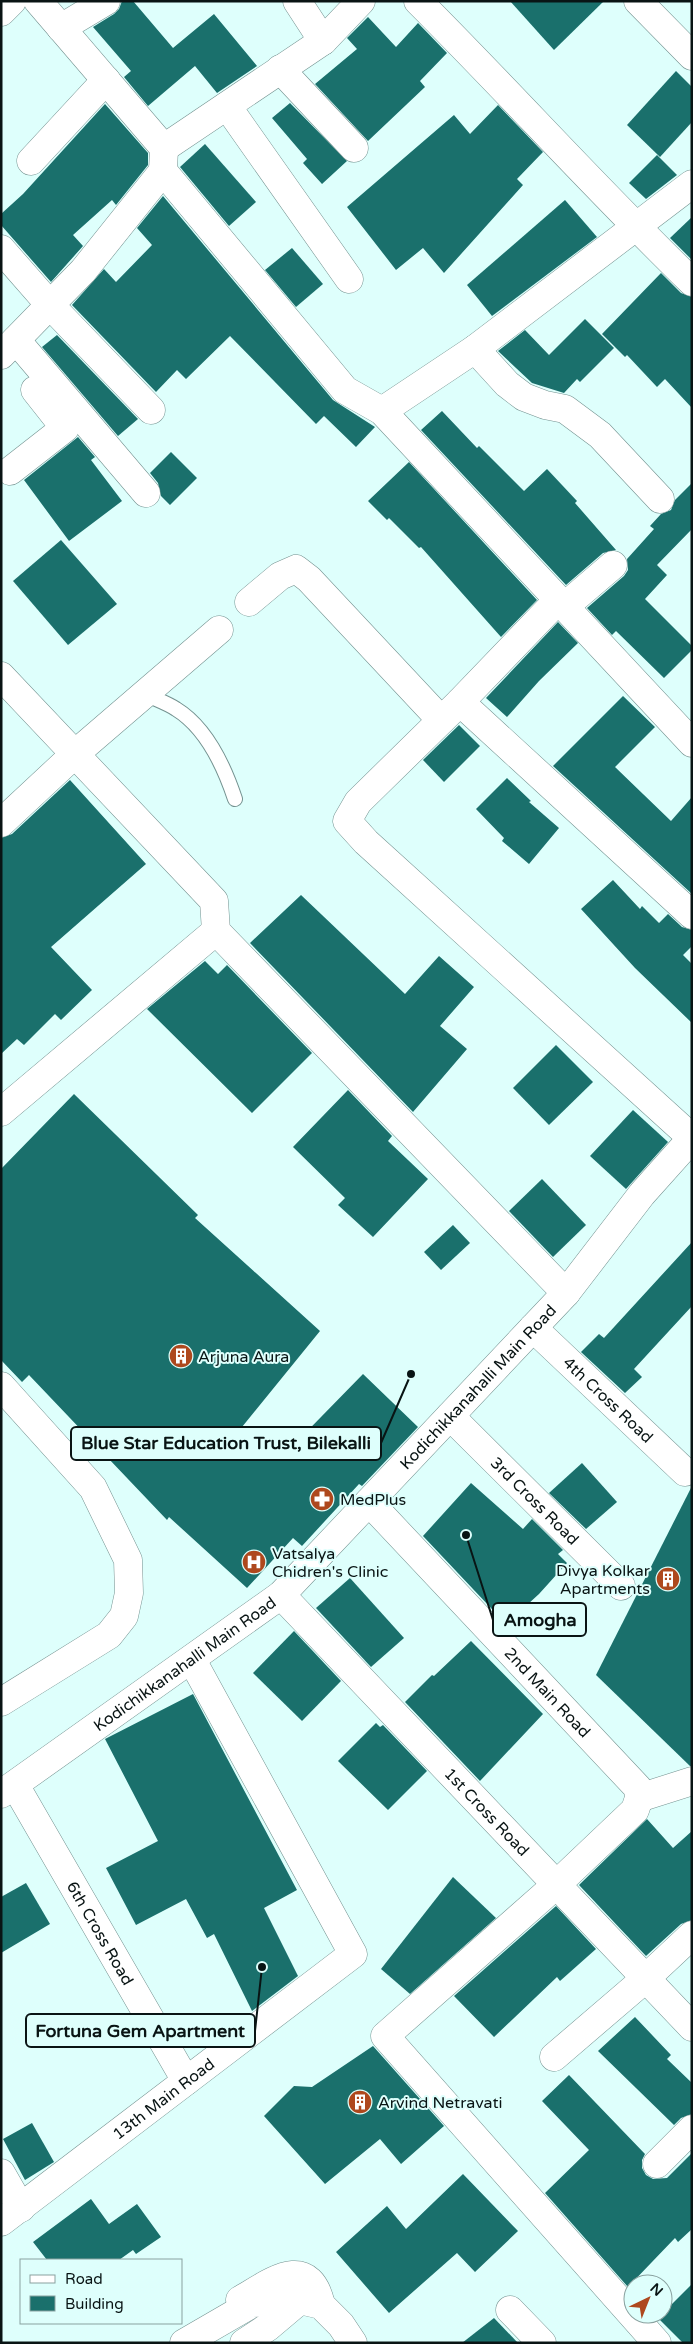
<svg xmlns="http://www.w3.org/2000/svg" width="693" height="2344" font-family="'Varela Round',sans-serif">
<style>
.building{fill:#1a706c}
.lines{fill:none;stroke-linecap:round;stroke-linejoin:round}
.lane-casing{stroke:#749290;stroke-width:16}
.street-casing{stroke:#749290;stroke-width:29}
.secondary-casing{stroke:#749290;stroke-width:29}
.lane{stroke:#fff;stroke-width:14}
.street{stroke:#fff;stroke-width:28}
.secondary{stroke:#fff;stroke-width:28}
.labels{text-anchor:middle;stroke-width:4;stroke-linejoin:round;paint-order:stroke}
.poi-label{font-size:16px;fill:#091414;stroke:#defffc;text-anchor:start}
.street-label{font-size:16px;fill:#091414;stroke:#defffc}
.leader{fill:none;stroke:#091414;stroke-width:2}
.callout-dot{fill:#091414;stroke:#defffc;stroke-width:2}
.callout{fill:#defffc;stroke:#091414;stroke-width:2}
.callout-label{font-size:18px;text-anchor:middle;font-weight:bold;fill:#091414}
</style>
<rect width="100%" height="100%" fill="#defffc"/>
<g class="building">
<polygon points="122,1 133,1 173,48 214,14 257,66 217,93 195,66 148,106 124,77 131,71 93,27 114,14 119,9"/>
<polygon points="510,1 604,1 554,50"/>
<polygon points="368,17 396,47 418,23 447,53 420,81 425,87 368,141 315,84 357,49 347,38"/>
<polygon points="676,71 692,87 692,122 660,157 627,125"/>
<polygon points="290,103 347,161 322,184 303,163 307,159 272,118"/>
<polygon points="105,104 148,153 148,165 116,205 112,200 73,235 83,246 51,282 1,225 1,214 23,194"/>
<polygon points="498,105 543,152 517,179 523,185 444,273 423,248 396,270 347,207 454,115 470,134"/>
<polygon points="205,144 256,202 229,226 180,167"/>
<polygon points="657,155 677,175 646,199 629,183"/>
<polygon points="163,196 333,400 375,427 356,447 324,416 316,424 230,336 186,379 177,370 156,392 72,305 104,269 116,282 152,245 137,228"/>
<polygon points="565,200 597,237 492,316 467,285"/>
<polygon points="692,217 692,260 670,238"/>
<polygon points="292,248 323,284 296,307 265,270"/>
<polygon points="661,273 681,293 692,297 692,408 665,379 657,387 627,355 625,357 602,334"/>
<polygon points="585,319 614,348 580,382 577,379 564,393 532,383 498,351 525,330 549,355"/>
<polygon points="57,335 138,419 118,436 42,347"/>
<polygon points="442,411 477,448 479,446 524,491 547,469 577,501 575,503 616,550 603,553 566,585 421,430"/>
<polygon points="78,437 95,457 91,460 122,501 69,541 24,480"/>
<polygon points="171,452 197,478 170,505 161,496 158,483 150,473"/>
<polygon points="409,462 537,600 501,637 421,547 419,548 389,518 387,520 368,501"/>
<polygon points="692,483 692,529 657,565 667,575 645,599 692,646 692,650 664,678 616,631 612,635 587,608 624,576 628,570 627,559 654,529 650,526 661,514 671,510 675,500"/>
<polygon points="61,540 117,604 68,645 13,581"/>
<polygon points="558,622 578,643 539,681 507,717 486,698"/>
<polygon points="623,696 655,727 615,767 671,821 692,797 692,894 553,766"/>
<polygon points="459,725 480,746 444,782 423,760"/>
<polygon points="507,778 531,801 529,802 559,828 529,864 502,841 504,838 476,809"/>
<polygon points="70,780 146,864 51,947 92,990 61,1020 55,1014 24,1045 17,1039 1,1054 1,838 12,834"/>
<polygon points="613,880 640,909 642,906 659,923 668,914 682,927 692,930 692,946 683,955 692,964 692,1023 635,968 581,909"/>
<polygon points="301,895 405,994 439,956 474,987 440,1026 467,1049 413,1112 250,943"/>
<polygon points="205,961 218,974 227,965 312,1053 252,1113 147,1009"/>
<polygon points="556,1045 593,1082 549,1125 513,1088"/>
<polygon points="348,1090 392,1136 388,1141 428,1179 373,1237 338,1205 345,1198 293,1147"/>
<polygon points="74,1094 198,1215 195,1218 320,1331 242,1427 279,1460 363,1374 418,1427 362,1486 359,1484 302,1546 293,1538 247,1588 169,1517 167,1520 29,1375 22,1382 1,1360 1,1169"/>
<polygon points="633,1110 668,1142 626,1189 590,1156"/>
<polygon points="542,1179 586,1225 553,1257 509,1211"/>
<polygon points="453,1225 470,1243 441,1270 424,1252"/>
<polygon points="692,1242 692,1306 634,1369 642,1377 625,1393 581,1352 599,1334 604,1338"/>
<polygon points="582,1463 617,1502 586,1529 549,1493"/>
<polygon points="471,1483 523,1529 532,1519 563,1550 558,1554 567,1563 539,1594 506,1624 423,1536"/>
<polygon points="692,1486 692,1766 690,1766 596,1675"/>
<polygon points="350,1578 404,1638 371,1667 316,1608"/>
<polygon points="294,1631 341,1681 302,1721 253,1673"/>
<polygon points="471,1641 543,1714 480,1781 405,1702 432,1675 434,1676"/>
<polygon points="193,1694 297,1890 264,1908 298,1976 252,2011 214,1934 207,1938 186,1899 136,1925 106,1868 158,1841 105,1739"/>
<polygon points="376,1723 380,1727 383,1725 427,1771 388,1810 338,1761"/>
<polygon points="647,1819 673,1848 692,1831 692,1920 681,1924 646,1956 579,1885"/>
<polygon points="453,1877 496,1918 410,1994 381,1969"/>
<polygon points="26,1883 50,1924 1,1953 1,1897"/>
<polygon points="556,1906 596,1949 560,1981 557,1977 494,2037 454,1996"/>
<polygon points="635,2017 671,2055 667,2059 692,2083 692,2114 681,2118 674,2125 598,2051"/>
<polygon points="373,2046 444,2126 401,2164 380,2139 325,2184 264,2116 294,2086 312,2087"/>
<polygon points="569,2075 645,2154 642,2160 642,2168 646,2175 653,2179 667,2178 692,2153 692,2229 678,2242 675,2238 628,2287 545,2193 589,2150 542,2101"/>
<polygon points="32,2123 54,2162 25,2180 3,2139"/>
<polygon points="463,2174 518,2231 475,2272 457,2253 389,2313 336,2252 387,2206 406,2229"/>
<polygon points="91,2199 109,2224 137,2204 161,2237 136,2254 133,2250 119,2260 47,2260 33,2242"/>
<polygon points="692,2284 692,2343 683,2343 658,2318"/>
<polygon points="494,2318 518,2343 462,2343"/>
</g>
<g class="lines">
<g class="lane-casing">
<path id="lane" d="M145,694C155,699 167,703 176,709C207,728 224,766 235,799"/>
</g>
<g class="street-casing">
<g id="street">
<polyline points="38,1 164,148 163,171 345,390 382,411 692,743"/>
<polyline points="297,1 323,41"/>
<path d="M418,1C511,94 598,191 692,282"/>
<polyline points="638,1 692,56"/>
<polyline points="1,12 12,1"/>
<polyline points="61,28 106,1"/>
<polyline points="280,69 354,148"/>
<polyline points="227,106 349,279"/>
<polyline points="164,148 323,41 361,1"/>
<polyline points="31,161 106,80"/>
<polyline points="1,249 50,305 151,410"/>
<polyline points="16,340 146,493"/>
<polyline points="475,349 507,384 524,397 545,405 565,409 600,435 660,499"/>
<polyline points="1,355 83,271 163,171"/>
<polyline points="382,411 475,349 692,184"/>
<polyline points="10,471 65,428 35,390"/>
<polyline points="558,600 460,702 358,802 347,821 366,842 692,1138"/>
<polyline points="249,602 280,576 296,569 309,579 441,720"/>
<polyline points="564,607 613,565"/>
<polyline points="1,676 214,901 216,931 566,1293"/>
<polyline points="460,702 692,915"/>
<polyline points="1,823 76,753 219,630"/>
<polyline points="1,1112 216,931"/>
<path id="s1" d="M533,1328L685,1472"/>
<polyline points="1,1386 93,1488 128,1560 129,1593 124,1616 109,1635 1,1702"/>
<path id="s2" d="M450,1416L621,1586"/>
<path id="s3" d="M369,1502L638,1788L639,1798L635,1810L556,1885L385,2036L657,2343"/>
<path id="s4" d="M281,1595L692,2027"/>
<path id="s5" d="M15,1785L186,2081"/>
<polyline points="639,1798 692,1781"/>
<polyline points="554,2057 645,1979 692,1935"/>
<polyline points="657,2164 692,2129"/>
<polyline points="1,2173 21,2208"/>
<path id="s6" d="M1,2222L353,1954L192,1660"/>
<path d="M240,2300C270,2283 309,2251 321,2305"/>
<polyline points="304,2301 321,2305 341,2325 353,2343"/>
<polyline points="510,2310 542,2343"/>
</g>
</g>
<g class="secondary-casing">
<g id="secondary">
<path id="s7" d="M1,1794L281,1595L566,1293L642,1194L692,1138"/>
<polyline points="184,2343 253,2303 300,2300"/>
<polyline points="244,2343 268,2327 300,2300"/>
</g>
</g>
<use href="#lane" class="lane"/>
<use href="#street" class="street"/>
<use href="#secondary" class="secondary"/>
</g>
<defs>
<g id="building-disc" transform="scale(1.25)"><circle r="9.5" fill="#ae481d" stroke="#defffc"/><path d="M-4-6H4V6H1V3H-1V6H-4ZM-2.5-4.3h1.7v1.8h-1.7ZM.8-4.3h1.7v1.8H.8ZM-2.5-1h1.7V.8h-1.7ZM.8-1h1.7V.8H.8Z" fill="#fff"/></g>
<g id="pharmacy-disc" transform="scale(1.25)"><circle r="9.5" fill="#ae481d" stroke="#defffc"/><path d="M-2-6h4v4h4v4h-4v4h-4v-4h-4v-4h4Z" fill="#fff"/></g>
<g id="hospital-disc" transform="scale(1.25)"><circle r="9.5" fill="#ae481d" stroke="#defffc"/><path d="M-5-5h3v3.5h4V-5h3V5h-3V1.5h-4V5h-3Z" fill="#fff"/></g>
</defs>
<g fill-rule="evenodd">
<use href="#building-disc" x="181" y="1356"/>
<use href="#pharmacy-disc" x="322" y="1499"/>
<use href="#hospital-disc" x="254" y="1562"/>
<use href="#building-disc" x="668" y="1579"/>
<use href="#building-disc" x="360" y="2102"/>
</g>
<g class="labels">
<g class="poi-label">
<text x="198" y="1362">Arjuna Aura</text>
<text x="340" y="1505">MedPlus</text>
<text x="272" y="1559">Vatsalya<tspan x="272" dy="18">Chidren's Clinic</tspan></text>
<text x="650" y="1576" text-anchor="end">Divya Kolkar<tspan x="650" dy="18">Apartments</tspan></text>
<text x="378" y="2108">Arvind Netravati</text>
</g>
<g class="street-label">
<text dy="6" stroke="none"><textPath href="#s7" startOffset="630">Kodichikkanahalli Main Road</textPath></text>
<text dy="6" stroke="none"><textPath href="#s1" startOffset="104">4th Cross Road</textPath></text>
<text dy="6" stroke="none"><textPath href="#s2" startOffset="120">3rd Cross Road</textPath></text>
<text dy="6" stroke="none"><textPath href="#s7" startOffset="225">Kodichikkanahalli Main Road</textPath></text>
<text dy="6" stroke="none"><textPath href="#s3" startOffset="261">2nd Main Road</textPath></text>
<text dy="6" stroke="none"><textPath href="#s4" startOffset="299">1st Cross Road</textPath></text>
<text dy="6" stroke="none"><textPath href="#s5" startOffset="171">6th Cross Road</textPath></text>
<text dy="6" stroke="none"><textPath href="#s6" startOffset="204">13th Main Road</textPath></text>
</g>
</g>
<path class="leader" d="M411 1374L381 1443M466 1535L493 1620M262 1967L255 2031"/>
<g class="callout-dot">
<circle cx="411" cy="1374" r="5"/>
<circle cx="466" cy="1535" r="5"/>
<circle cx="262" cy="1967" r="5"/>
</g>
<g class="callout">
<rect x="71" y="1427" width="310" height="33" rx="5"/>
<rect x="493" y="1603" width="93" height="33" rx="5"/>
<rect x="26" y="2014" width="229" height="33" rx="5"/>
</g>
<g class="callout-label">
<text x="226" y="1449">Blue Star Education Trust, Bilekalli</text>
<text x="540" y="1626">Amogha</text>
<text x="140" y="2037">Fortuna Gem Apartment</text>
</g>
<rect width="693" height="2344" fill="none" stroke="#091414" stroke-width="5"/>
<rect x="20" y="2259" width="162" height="65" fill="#defffc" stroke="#89a19f"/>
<rect x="30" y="2275" width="25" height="8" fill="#ffffff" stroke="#89a19f"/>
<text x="65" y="2284" font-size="15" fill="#091414">Road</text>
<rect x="30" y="2296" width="25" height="15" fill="#1a706c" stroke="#89a19f"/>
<text x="65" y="2309" font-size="15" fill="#091414">Building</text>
<g transform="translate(648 2299) rotate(43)"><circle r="24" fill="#defffc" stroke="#89a19f"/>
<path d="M0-4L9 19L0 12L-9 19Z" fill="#ae481d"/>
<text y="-8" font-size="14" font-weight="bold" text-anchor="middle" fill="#091414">N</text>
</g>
</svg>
